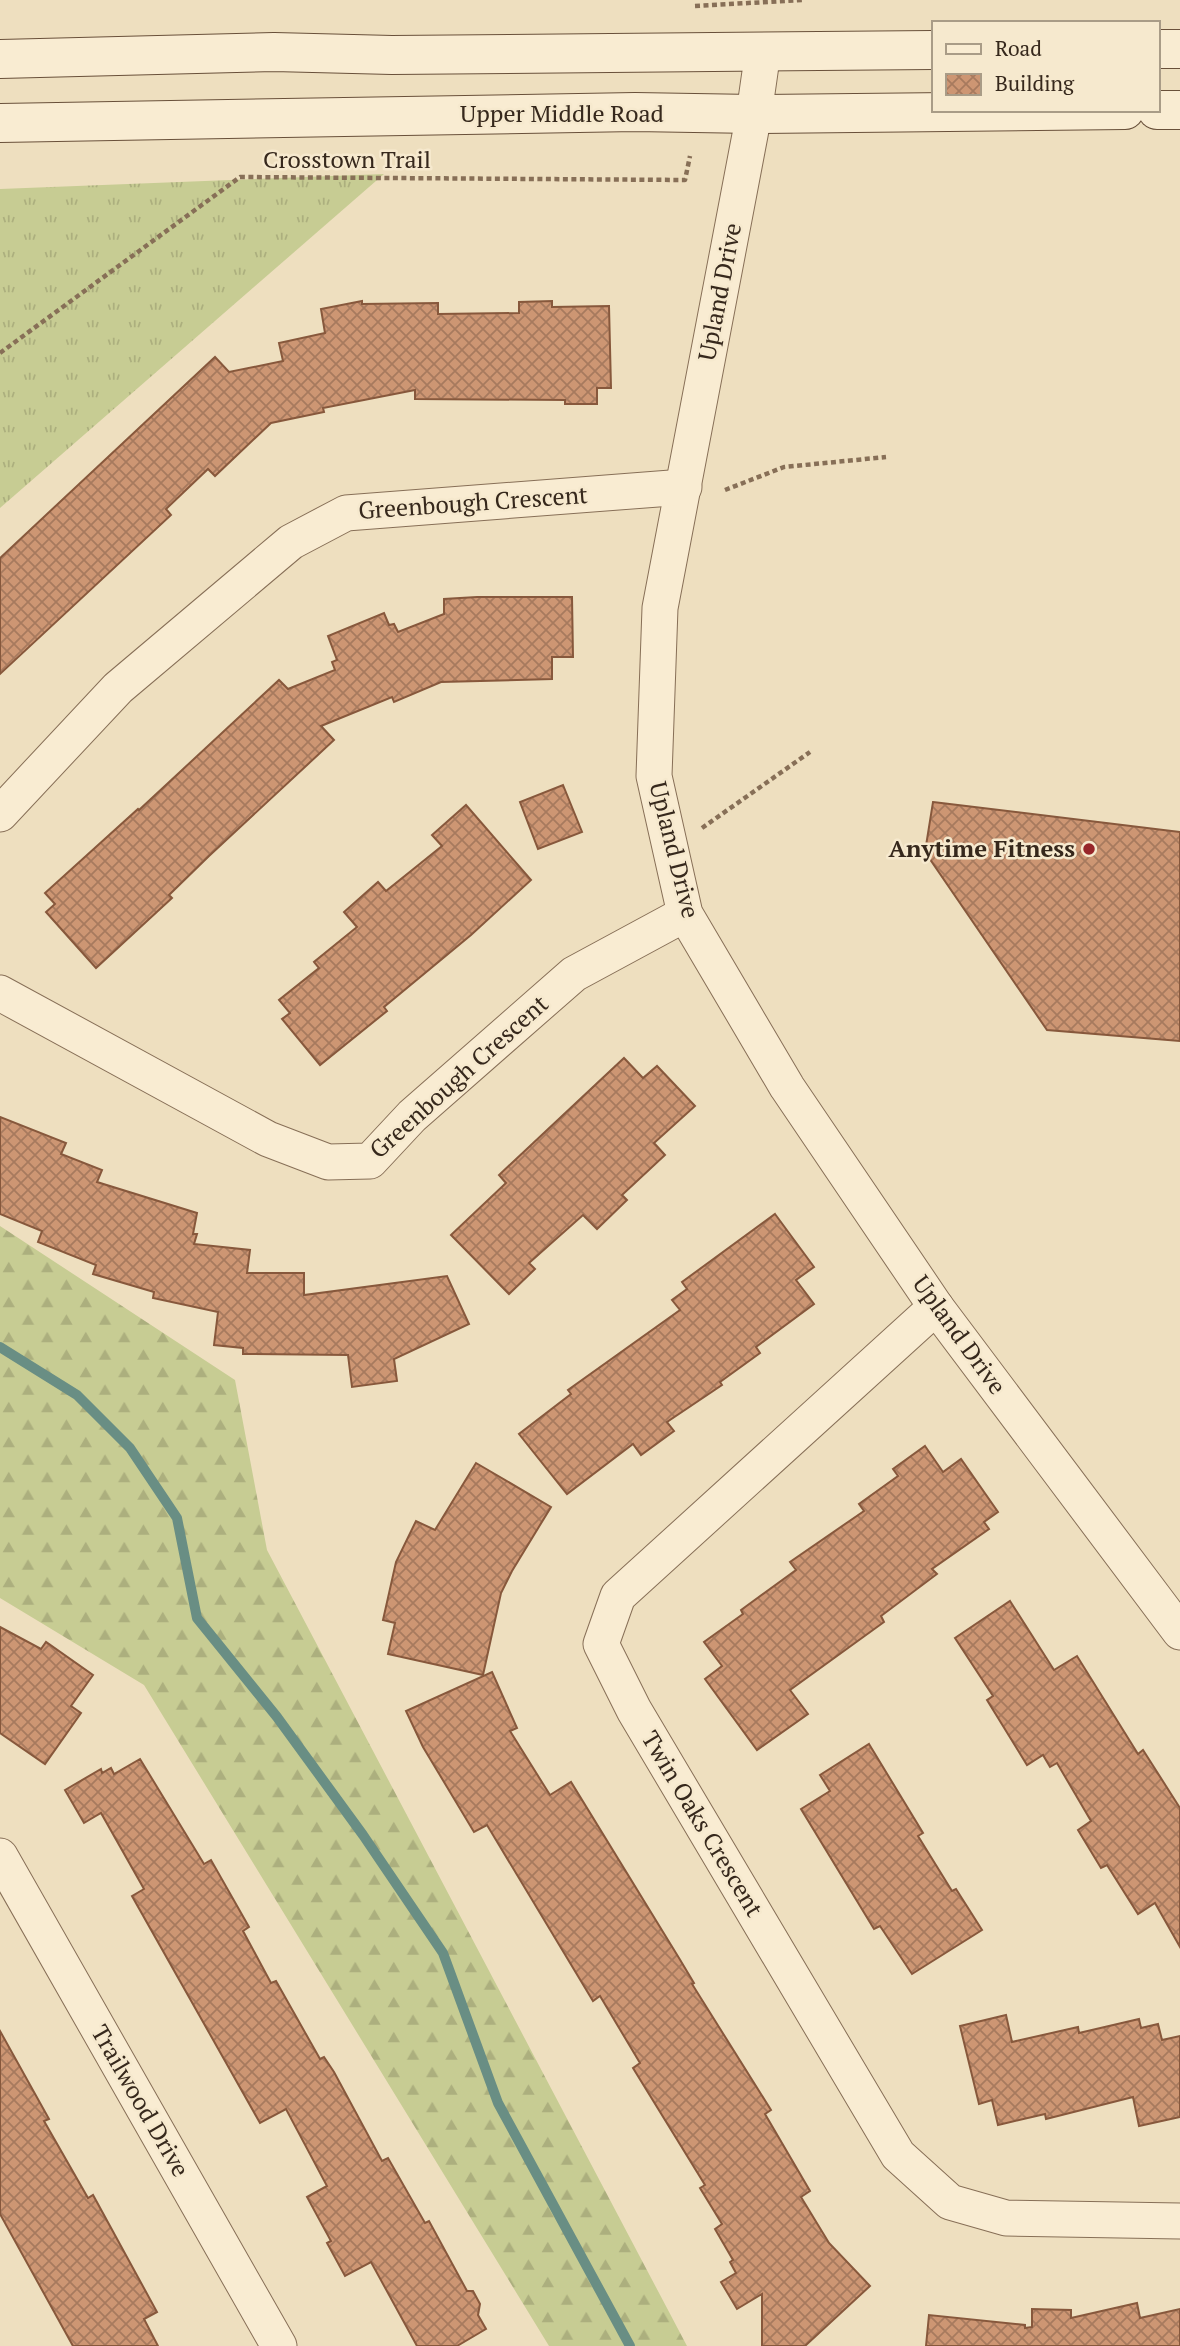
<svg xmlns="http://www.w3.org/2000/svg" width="1180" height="2346" font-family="'PT Serif',serif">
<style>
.grass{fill:url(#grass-tufts)}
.forest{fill:url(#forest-firs)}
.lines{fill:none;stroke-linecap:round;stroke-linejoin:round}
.stream{stroke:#698e84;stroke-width:10}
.building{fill:url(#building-cross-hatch);stroke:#87583c;stroke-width:2}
.street-casing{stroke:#876f57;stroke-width:37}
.secondary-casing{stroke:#69503a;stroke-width:40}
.path{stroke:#876f57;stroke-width:4.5;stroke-dasharray:5 3.5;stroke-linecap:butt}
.street{stroke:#f9ecd2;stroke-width:35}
.secondary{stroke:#f9ecd2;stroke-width:38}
.poi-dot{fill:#97262a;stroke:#f6e9ce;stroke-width:2.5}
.labels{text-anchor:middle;stroke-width:5;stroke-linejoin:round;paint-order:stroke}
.street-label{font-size:24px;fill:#36281c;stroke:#f6e9ce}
.poi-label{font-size:24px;font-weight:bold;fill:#36281c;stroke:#f6e9ce;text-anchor:end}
</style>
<defs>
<pattern id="grass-tufts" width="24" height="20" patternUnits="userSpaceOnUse" patternTransform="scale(1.75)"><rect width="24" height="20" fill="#c7cc93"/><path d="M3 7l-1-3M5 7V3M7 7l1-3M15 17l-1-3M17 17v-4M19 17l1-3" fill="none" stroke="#acaf7e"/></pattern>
<pattern id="forest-firs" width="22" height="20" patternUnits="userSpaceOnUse" patternTransform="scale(1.75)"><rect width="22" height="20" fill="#c7cc93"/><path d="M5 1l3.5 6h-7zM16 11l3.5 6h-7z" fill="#acaf7e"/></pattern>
<pattern id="building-cross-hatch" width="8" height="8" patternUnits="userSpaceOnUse" patternTransform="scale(1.75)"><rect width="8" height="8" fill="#cd9673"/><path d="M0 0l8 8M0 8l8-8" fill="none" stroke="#a77a5e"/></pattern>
</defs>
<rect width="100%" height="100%" fill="#eedfbf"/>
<polygon class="grass" points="384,174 0,508 0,189"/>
<polygon class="forest" points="0,1226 235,1380 267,1550 687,2346 549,2346 144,1685 0,1598"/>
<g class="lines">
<polyline class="stream" points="0,1347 77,1395 130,1448 177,1518 197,1618 277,1717 363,1835 443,1953 498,2103 630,2346"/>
</g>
<g class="building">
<polygon points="362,301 362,304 438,303 438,314 519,313 519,302 552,301 552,307 609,306 611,388 597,388 597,404 565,404 565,400 415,399 415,390 323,408 324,412 271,423 215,476 208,469 166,509 171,515 0,674 0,558 215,357 229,372 283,361 279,343 325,333 321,309"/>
<polygon points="477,597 572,597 573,657 552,657 552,679 441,682 394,702 392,697 321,726 334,740 209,856 169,895 172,898 96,968 46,912 55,904 45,893 138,809 139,810 279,680 288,689 335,670 332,662 337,660 328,636 384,613 389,625 394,624 398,632 444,614 444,599"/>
<polygon points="563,785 582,832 538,849 520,802"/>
<polygon points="933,802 1180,832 1180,1041 1047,1030 925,852"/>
<polygon points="466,805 531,880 471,935 384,1007 387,1011 320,1065 282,1019 290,1013 279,1000 319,968 314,962 357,927 344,912 378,882 386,891 442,846 432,835"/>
<polygon points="624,1058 643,1078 657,1066 695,1106 654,1143 665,1155 622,1195 627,1200 597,1229 583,1215 529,1263 535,1269 509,1294 451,1235 506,1183 499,1175"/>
<polygon points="0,1117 66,1143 61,1154 102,1170 97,1182 197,1213 193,1234 197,1234 194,1244 250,1250 247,1273 304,1273 304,1295 447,1276 469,1324 394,1359 397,1381 352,1387 348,1355 243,1354 243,1348 214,1345 218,1312 153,1298 154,1292 93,1274 96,1265 38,1242 42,1231 0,1214"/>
<polygon points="775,1214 814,1267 796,1280 814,1304 756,1347 760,1353 720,1382 722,1385 667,1422 674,1431 641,1455 633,1444 567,1494 519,1434 571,1394 568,1390 680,1310 672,1300 687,1289 682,1282"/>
<polygon points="925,1446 943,1472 961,1459 998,1512 984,1522 989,1529 932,1569 937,1574 881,1616 884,1622 790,1690 808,1714 757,1750 705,1679 722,1666 704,1642 743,1614 741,1610 796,1570 790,1562 864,1511 859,1504 898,1476 893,1469"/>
<polygon points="476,1463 551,1507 512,1571 501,1593 483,1675 388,1654 395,1623 383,1620 396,1562 416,1521 435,1530"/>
<polygon points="1010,1601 1054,1670 1077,1656 1138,1754 1143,1750 1180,1808 1180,1947 1155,1903 1138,1914 1107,1865 1101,1868 1078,1830 1091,1821 1057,1763 1050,1767 1043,1755 1027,1765 987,1700 993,1696 955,1638"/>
<polygon points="0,1627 41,1649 46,1642 93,1675 71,1706 81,1713 45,1764 0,1733"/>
<polygon points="492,1672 517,1728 510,1731 550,1795 571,1782 679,1958 694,1983 692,1984 771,2110 765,2114 810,2191 801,2197 829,2243 870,2286 805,2346 762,2346 762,2294 737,2309 721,2282 736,2273 730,2262 733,2260 715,2229 722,2224 700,2188 705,2185 633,2068 640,2063 600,1996 593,2001 487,1825 474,1832 423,1747 406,1711"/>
<polygon points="869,1744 923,1833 918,1836 952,1891 956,1889 982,1930 912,1974 880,1926 874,1929 801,1809 830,1791 820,1775"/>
<polygon points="140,1759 204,1864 211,1860 249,1927 243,1931 271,1983 276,1981 320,2059 324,2057 334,2072 382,2161 388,2158 425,2223 429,2221 467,2291 473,2291 480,2304 478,2315 486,2329 457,2346 417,2346 371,2262 345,2276 327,2243 331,2241 307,2197 327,2186 286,2109 260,2123 132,1896 144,1889 101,1813 84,1823 65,1790 101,1769 102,1773 111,1768 114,1774"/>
<polygon points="1006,2015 1012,2042 1078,2027 1079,2033 1139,2019 1141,2028 1158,2024 1162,2040 1180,2036 1180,2117 1139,2126 1133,2097 1046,2119 1045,2114 998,2125 992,2100 979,2104 960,2026"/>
<polygon points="0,2031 49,2119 44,2121 88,2198 93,2195 157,2312 144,2319 158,2346 73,2346 0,2214"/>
<polygon points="1137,2303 1140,2318 1180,2309 1180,2346 926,2346 929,2315 1025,2325 1025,2328 1032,2327 1032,2309 1071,2310 1071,2318"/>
</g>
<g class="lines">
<g class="street-casing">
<g id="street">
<polyline points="763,51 754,114 660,608 654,776 685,914 787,1087 936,1307 1180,1632"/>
<polyline points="0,814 118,688 291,542 346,513 684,487"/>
<polyline points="0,993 268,1139 328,1162 370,1161 412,1116 574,974 685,914"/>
<polyline points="936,1307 618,1596 601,1644 634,1710 898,2155 950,2202 1006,2218 1180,2221"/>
<polyline points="0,1856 279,2346"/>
</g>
</g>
<g class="secondary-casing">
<g id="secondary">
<polyline points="1157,49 1180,49"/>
<polyline points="0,59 274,52 392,55 933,50"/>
<polyline points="1157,110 1180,110"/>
<polyline points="0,123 635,112 754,114 1125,110"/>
</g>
</g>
<g class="path">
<polyline points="695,6 802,0"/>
<polyline points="0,353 240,177 685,180 690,156"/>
<polyline points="725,490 784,467 886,457"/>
<polyline points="702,828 810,752"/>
</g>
<use href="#street" class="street"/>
<use href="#secondary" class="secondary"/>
</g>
<circle class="poi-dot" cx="1089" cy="849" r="7"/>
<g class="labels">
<g class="street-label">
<text x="562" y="122">Upper Middle Road</text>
<text x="347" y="168">Crosstown Trail</text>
<text transform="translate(720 292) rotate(-79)" y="8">Upland Drive</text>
<text transform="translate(473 503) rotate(-4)" y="8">Greenbough Crescent</text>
<text transform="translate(674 850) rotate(76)" y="8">Upland Drive</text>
<text transform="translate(459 1077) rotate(-42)" y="8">Greenbough Crescent</text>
<text transform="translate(959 1335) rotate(54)" y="8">Upland Drive</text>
<text transform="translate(702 1824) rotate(59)" y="8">Twin Oaks Crescent</text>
<text transform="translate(140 2101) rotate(60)" y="8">Trailwood Drive</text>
</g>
<g class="poi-label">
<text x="1075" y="857">Anytime Fitness</text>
</g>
</g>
<rect x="932" y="21" width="228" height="91" fill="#f6e9ce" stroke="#a99c87" stroke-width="2"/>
<rect x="946" y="44" width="35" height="10" fill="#f9ecd2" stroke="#a99c87" stroke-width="2"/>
<text x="995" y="56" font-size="21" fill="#36281c">Road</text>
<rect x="946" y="74" width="35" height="21" fill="url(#building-cross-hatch)" stroke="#a99c87" stroke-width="2"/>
<text x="995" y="91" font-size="21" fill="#36281c">Building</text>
</svg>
